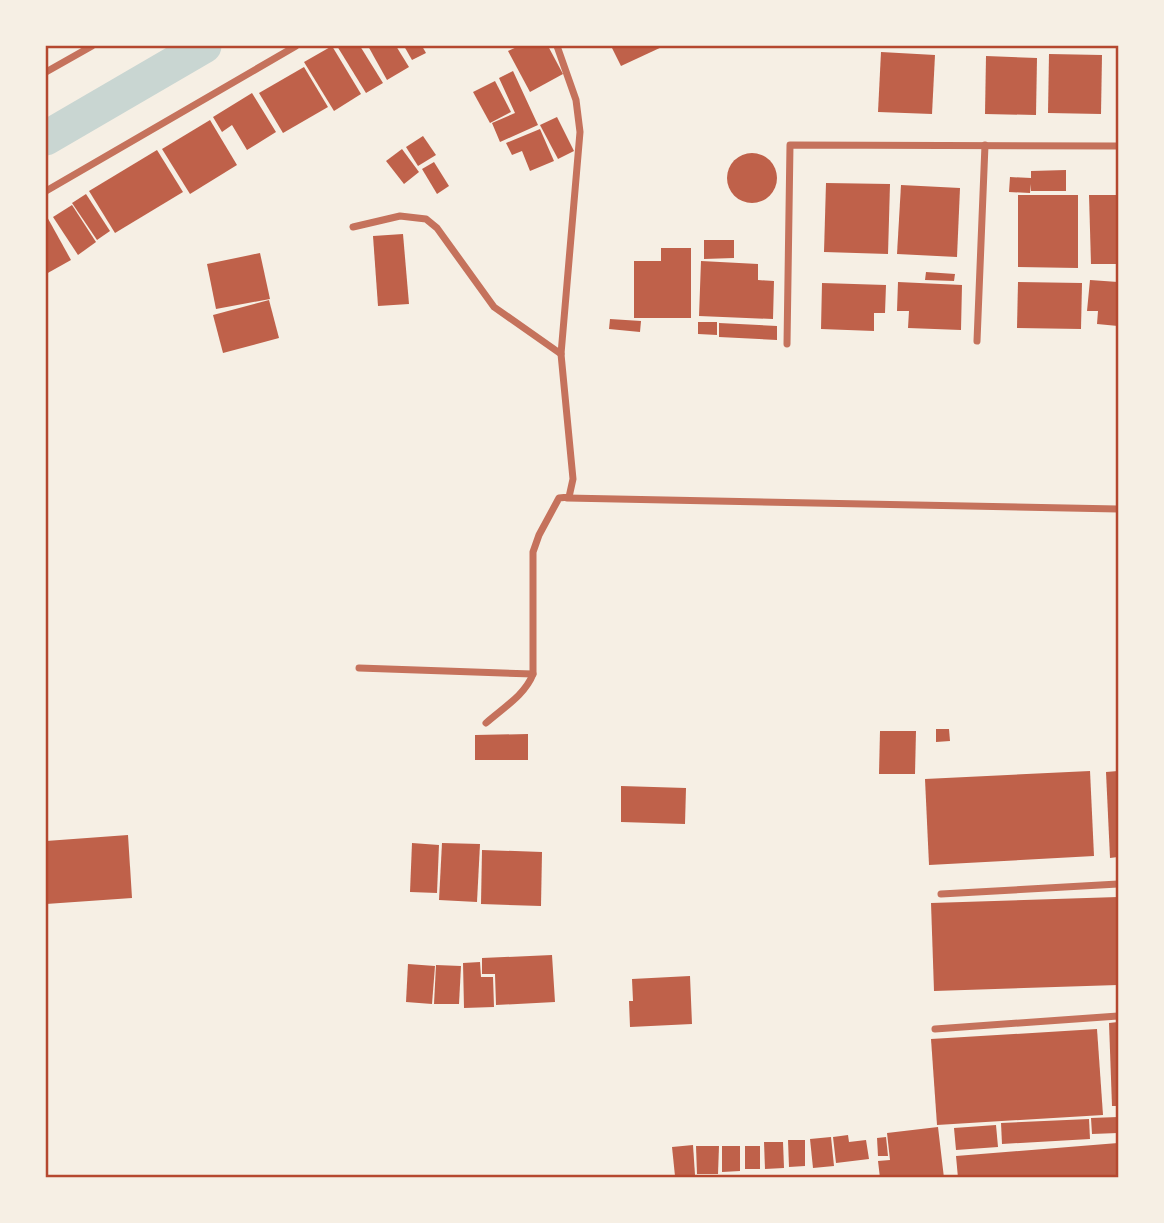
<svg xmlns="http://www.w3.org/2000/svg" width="1164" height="1223" font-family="'Nunito Sans',sans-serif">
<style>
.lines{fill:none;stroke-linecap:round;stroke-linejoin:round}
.canal{stroke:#c9d6d2;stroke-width:35}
.building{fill:#bf614a}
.minor{stroke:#c5725c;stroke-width:7}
.neatline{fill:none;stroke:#b5482f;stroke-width:2.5}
</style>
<rect width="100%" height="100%" fill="#f6efe4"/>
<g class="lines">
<polyline class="canal" points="46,138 204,46"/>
</g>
<g class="building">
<polygon points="332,46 361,94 334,111 304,62"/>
<polygon points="337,46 360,46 383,83 366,93"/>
<polygon points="368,46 396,46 409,67 387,80"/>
<polygon points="404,46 422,46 426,53 412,60"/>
<polygon points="519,46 548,46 563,74 530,92 508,51"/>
<polygon points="611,46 664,46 621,66"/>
<polygon points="881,52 935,55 932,114 878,112"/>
<polygon points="1049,54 1102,55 1101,114 1048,113"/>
<polygon points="986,56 1037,58 1036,115 985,114"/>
<polygon points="304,67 328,107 283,133 259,93"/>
<polygon points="513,71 538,125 500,142 492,123 515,113 499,78"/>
<polygon points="495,81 511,112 490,123 473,92"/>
<polygon points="252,93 276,132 247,150 232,125 222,132 213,117"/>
<polygon points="557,117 574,151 558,159 540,125"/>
<polygon points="210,120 237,165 190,194 162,149"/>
<polygon points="540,129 554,161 530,171 522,151 512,155 506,143"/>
<polygon points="423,136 436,155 418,166 406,147"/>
<polygon points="402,149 419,172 404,184 386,161"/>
<polygon points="157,150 183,192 115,233 89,191"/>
<circle cx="752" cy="178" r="25"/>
<polygon points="434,162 449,186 437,194 422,169"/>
<polygon points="1066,170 1066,191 1031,191 1031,184 1030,193 1009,192 1010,177 1031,178 1031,171"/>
<polygon points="826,183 890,184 888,254 824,252"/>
<polygon points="901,185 960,188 957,257 897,254"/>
<polygon points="86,194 110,231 97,240 72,203"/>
<polygon points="1018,195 1078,195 1078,268 1018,267"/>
<polygon points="1089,195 1118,195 1118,264 1091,264"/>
<polygon points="72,205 96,242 78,255 53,217"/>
<polygon points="46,215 71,260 46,274"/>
<polygon points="403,234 409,304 378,306 373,236"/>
<polygon points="704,240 734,240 734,258 704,259"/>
<polygon points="661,248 691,248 691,318 634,318 634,261 661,261"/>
<polygon points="260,253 270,299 216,309 207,264"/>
<polygon points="701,261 758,264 758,280 774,281 773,319 699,316"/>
<polygon points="926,272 955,274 954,281 925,280"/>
<polygon points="1090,280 1118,282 1118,326 1097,324 1098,311 1087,311"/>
<polygon points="898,282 962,285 961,330 908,328 909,311 897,311"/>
<polygon points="1018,282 1082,283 1081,329 1017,328"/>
<polygon points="822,283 886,285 885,313 874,313 874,331 821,329"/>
<polygon points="269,300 279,338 223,353 213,315"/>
<polygon points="610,319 641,321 640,332 609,329"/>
<polygon points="698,322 717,322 717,335 698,334"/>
<polygon points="719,323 777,326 777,340 719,337"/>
<polygon points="936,729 949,729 950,741 936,742"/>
<polygon points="880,731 916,731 915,774 879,774"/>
<polygon points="528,734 528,760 475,760 475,735"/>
<polygon points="1090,771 1094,856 929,865 925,779"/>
<polygon points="1118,771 1118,857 1110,858 1106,772"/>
<polygon points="621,786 686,788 685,824 621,822"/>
<polygon points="128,835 132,898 46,904 46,841"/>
<polygon points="412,843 439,845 437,893 410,892"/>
<polygon points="442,843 480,844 477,902 439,900"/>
<polygon points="482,850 542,852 541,906 481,904"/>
<polygon points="1118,897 1118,985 934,991 931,903"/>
<polygon points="552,955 555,1002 496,1005 495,974 482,974 482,958"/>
<polygon points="480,962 481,977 493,977 494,1007 464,1008 463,963"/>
<polygon points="408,964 435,966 432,1004 406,1002"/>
<polygon points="436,965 461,966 459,1004 434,1004"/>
<polygon points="690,976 692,1024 630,1027 629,1001 633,1001 632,979"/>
<polygon points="1118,1022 1118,1106 1112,1106 1109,1023"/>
<polygon points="1097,1029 1103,1115 937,1125 931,1039"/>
<polygon points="1118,1117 1118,1133 1092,1134 1091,1118"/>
<polygon points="1089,1119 1090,1139 1002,1144 1001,1123"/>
<polygon points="996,1125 998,1147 956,1150 954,1128"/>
<polygon points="938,1127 944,1178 880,1178 878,1161 890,1160 887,1133"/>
<polygon points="848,1135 849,1142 866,1140 869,1159 836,1163 833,1137"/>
<polygon points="831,1137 834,1166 813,1168 810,1139"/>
<polygon points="886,1137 888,1156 878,1156 877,1138"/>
<polygon points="788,1140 805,1140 805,1166 789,1167"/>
<polygon points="764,1142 783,1142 784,1168 765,1169"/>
<polygon points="1118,1143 1118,1178 958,1178 956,1156"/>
<polygon points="693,1145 695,1175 675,1176 672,1147"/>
<polygon points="696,1146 719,1146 718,1174 697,1174"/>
<polygon points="722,1146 740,1146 740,1171 722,1172"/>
<rect x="745" y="1146" width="15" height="23"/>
</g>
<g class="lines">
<g class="minor">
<polyline points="46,72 92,46"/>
<polyline points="46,191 296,46"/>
<polyline points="353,227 400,216 426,219 437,228 494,307 561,354"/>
<polyline points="977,341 985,145"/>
<polyline points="787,344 790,145 1118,146"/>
<polyline points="567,498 1118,509"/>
<polyline points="359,668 533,674"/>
<path d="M486,723C503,708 525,695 533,674V552L539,535L559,498L569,497L573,479L561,354L580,132L576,100L557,46"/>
<polyline points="941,894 1118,884"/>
<polyline points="935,1029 1118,1016"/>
</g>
</g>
<rect width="1164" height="1223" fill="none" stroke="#f6efe4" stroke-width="94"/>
<rect x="47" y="47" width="1070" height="1129" class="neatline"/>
</svg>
